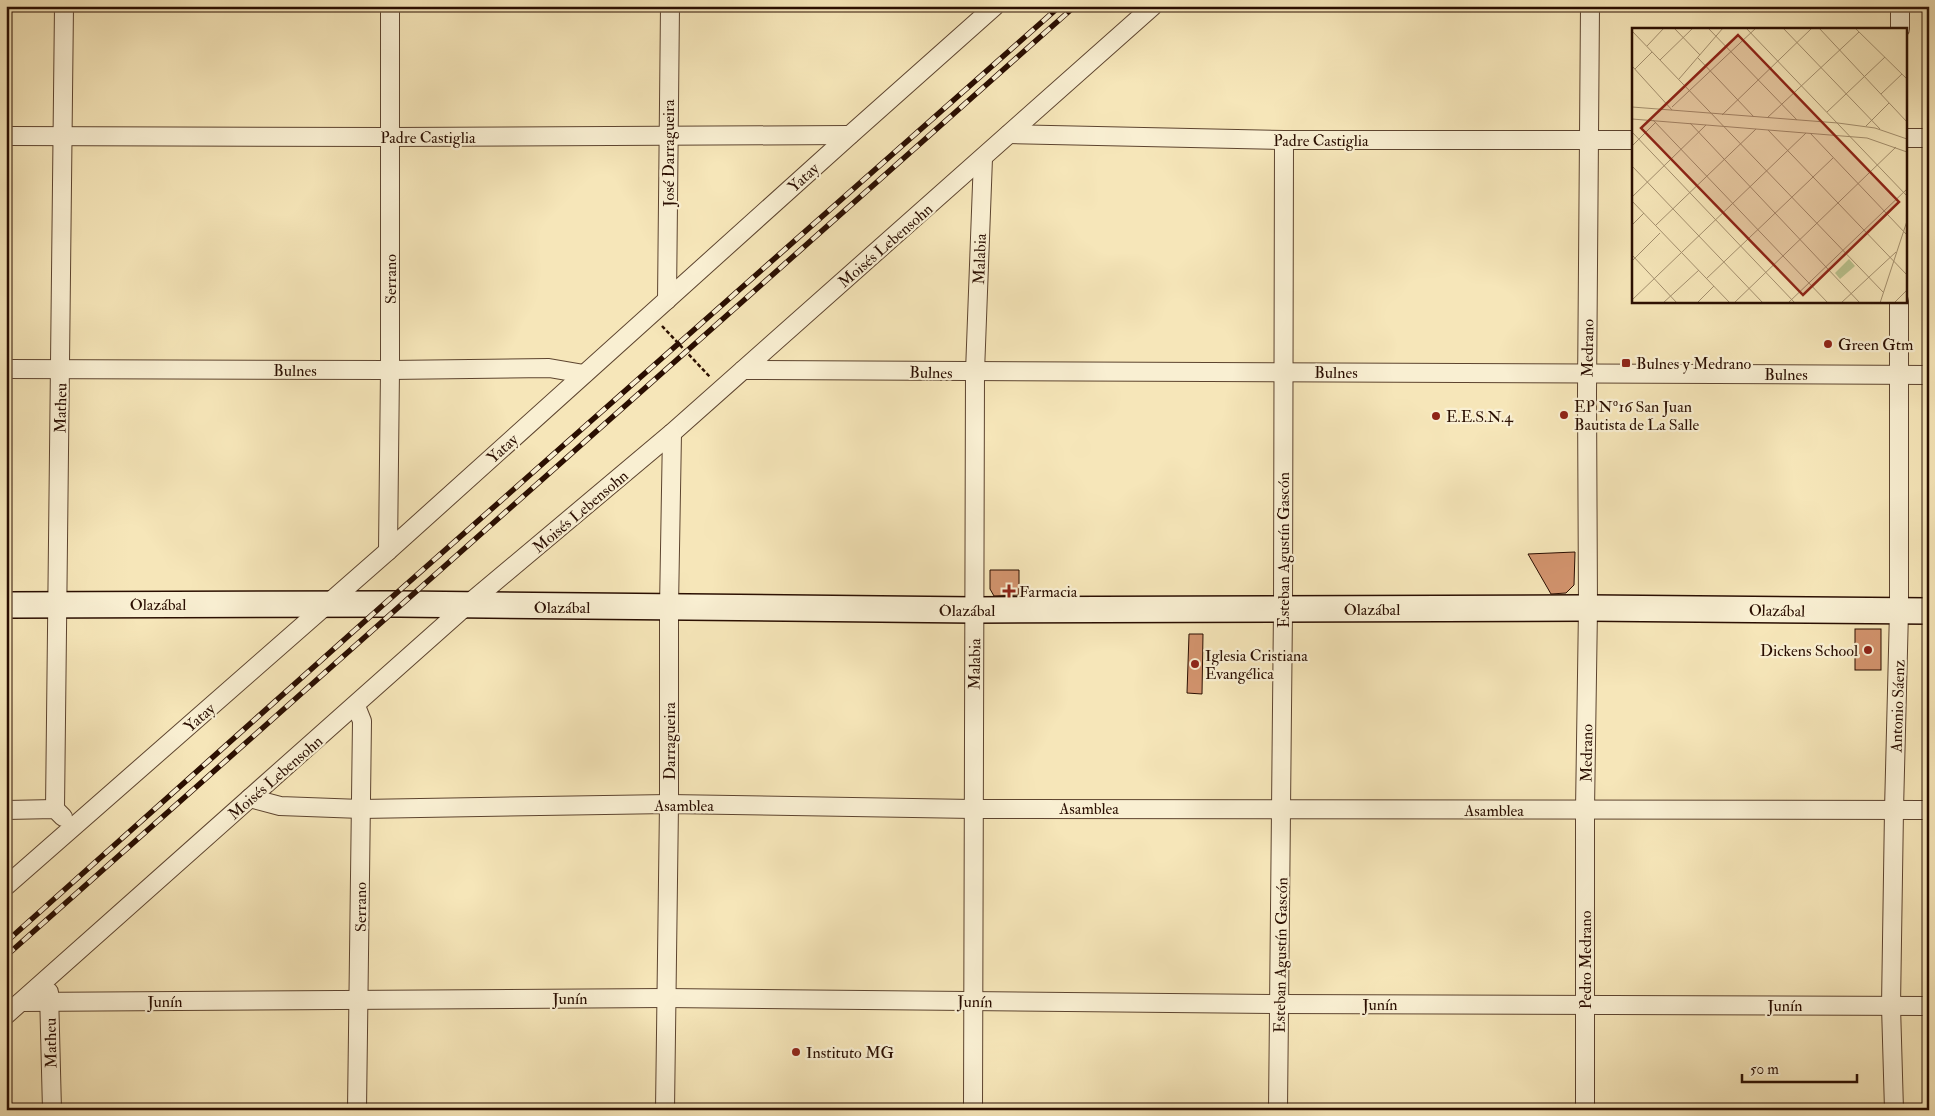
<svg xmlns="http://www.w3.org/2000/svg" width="1935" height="1116" font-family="'IM FELL Double Pica',serif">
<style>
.building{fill:#d3946e;stroke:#2a0e01}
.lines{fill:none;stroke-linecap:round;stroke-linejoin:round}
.street-casing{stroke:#5d442f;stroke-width:20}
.secondary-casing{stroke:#2a0e01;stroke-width:28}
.path{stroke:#2a0e01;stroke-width:2.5;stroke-dasharray:4 2.5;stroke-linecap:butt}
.street{stroke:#f9efd2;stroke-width:18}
.secondary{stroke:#f9efd2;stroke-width:25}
.rail-casing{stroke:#2a0e01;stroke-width:5.5}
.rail{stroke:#f9efd2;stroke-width:4;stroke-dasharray:11;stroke-linecap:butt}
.poi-dot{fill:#8f2418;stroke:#f9efd2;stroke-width:2}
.labels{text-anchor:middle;stroke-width:4.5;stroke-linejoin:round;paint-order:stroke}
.street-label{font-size:16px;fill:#2a0e01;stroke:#f9efd2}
.poi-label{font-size:16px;fill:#2a0e01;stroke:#f9efd2;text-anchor:start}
.inset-road{fill:none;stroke:#a4906f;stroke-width:1}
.view{fill:#8f2418;fill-opacity:0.15;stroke:#8f2418;stroke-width:2.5}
.inset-edge{fill:none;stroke:#2a0e01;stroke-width:2.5}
</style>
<rect width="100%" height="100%" fill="#f6e6b9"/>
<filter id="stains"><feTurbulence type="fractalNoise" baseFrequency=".004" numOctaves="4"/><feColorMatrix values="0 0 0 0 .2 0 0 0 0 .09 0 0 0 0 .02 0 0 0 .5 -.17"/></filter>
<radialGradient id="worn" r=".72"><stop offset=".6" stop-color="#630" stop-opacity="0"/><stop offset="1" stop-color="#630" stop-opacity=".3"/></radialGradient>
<g class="building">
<polygon points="1575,552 1574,585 1566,593 1551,594 1528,554"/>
<polygon points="990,570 1019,570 1019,595 994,596 990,589"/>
<rect x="1855" y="629" width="26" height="41"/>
<polygon points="1189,634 1203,634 1202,694 1187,693"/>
</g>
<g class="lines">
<g class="street-casing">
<g id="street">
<polyline points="1900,29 1900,6"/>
<polyline points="1009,134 1284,140 1634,140"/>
<polyline points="6,136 390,137 850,135"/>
<polyline points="1906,138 1929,138"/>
<polyline points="667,300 670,6"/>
<polyline points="6,369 390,370 549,368 584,374"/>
<polyline points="743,370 1929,375"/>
<polyline points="388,551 390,370 390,6"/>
<polyline points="356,706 362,721 357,1110"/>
<polyline points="250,798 280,806 361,809 669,804 973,809 1929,810"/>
<polyline points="55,809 64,6"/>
<polyline points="6,810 55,809 63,817"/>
<polyline points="6,886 388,551 850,135 995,6"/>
<polyline points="49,992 52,1110"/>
<polyline points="21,1002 665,998 1279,1004 1929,1006"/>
<polyline points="6,1015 466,606 672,433 1153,6"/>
<polyline points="665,1110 669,804 669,607 672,433"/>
<polyline points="973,1110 975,372 983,158"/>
<polyline points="1278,1110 1283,609 1284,140"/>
<polyline points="1585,1110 1585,810 1588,608 1587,394 1590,6"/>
<polyline points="1894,1110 1891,1006 1894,810 1899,611 1899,301"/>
</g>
</g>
<g class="secondary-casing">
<polyline id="secondary" points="6,605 400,604 975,610 1588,608 1929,611"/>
</g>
<polyline class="path" points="662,326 710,377"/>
<use href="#street" class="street"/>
<use href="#secondary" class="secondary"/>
<g class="rail-casing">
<g id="rail">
<polyline points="6,942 383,605 1060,6"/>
<polyline points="6,956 1075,6"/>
</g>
</g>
<use href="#rail" class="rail"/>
</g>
<g class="poi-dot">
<circle cx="1828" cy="344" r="5"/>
<rect x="1621" y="358" width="10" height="10" rx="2.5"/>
<circle cx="1564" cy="415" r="5"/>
<circle cx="1436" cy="416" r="5"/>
<path d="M1006.5 583.5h5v5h5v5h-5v5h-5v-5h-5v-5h5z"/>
<circle cx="1868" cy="650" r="5"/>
<circle cx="1195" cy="664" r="5"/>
<circle cx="796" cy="1052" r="5"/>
</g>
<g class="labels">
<g class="street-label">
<text x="428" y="143">Padre Castiglia</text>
<text x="1321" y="146">Padre Castiglia</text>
<text transform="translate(668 153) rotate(-90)" y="6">José Darragueira</text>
<text transform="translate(803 177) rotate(-42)" y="6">Yatay</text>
<text transform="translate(885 245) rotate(-41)" y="6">Moisés Lebensohn</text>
<text transform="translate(979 259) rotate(-88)" y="6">Malabia</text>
<text transform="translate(390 279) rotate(-90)" y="6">Serrano</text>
<text transform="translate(1587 348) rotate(-89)" y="6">Medrano</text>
<text x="295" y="376">Bulnes</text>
<text transform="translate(931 372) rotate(1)" y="6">Bulnes</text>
<text x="1336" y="378">Bulnes</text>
<text x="1786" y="380">Bulnes</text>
<text transform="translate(60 408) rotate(-89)" y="6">Matheu</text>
<text transform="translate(502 448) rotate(-42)" y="6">Yatay</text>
<text transform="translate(580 511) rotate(-40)" y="6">Moisés Lebensohn</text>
<text transform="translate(1283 550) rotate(-90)" y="6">Esteban Agustín Gascón</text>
<text x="158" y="610">Olazábal</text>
<text x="562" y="613">Olazábal</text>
<text x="1372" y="615">Olazábal</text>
<text x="967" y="616">Olazábal</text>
<text transform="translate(1777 610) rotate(1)" y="6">Olazábal</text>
<text transform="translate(974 664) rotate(-89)" y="6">Malabia</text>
<text transform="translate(1897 706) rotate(-88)" y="6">Antonio Sáenz</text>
<text transform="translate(199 717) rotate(-41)" y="6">Yatay</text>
<text transform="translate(669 741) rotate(-90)" y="6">Darragueira</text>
<text transform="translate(1586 753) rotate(-89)" y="6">Medrano</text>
<text transform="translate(275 777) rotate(-41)" y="6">Moisés Lebensohn</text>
<text x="684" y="811">Asamblea</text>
<text x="1089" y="814">Asamblea</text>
<text x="1494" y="816">Asamblea</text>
<text transform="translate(360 907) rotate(-90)" y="6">Serrano</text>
<text transform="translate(1280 955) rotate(-89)" y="6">Esteban Agustín Gascón</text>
<text transform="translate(1585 960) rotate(-90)" y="6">Pedro Medrano</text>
<text x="570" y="1004">Junín</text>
<text x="165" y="1007">Junín</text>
<text transform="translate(975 1001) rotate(1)" y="6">Junín</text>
<text x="1380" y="1010">Junín</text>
<text x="1785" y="1011">Junín</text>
<text transform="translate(50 1043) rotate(-91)" y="6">Matheu</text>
</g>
<g class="poi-label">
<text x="1838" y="350">Green Gtm</text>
<text x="1636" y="369">Bulnes y Medrano</text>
<text x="1574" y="412">EP Nº16 San Juan<tspan x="1574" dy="18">Bautista de La Salle</tspan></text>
<text x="1446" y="422">E.E.S.N.4</text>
<text x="1019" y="597">Farmacia</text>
<text x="1858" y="656" text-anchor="end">Dickens School</text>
<text x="1205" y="661">Iglesia Cristiana<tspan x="1205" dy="18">Evangélica</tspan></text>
<text x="806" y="1058">Instituto MG</text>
</g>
</g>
<g transform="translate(1632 28)">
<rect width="275" height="275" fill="#f6e6b9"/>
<path d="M217,231L223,238L208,251L203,245Z" fill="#bbc590"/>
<path class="inset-road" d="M42,0L68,27M76,0L165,92M114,0L275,168M151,0L248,101M187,0L275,94M223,0L275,51M0,3L251,264M15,18L32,0M66,30L122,89M28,32L61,0M0,38L40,82M3,41L20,24M47,51L91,0M249,66L270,46M0,79L206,95L243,100L275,111M40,79L124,0M195,84L253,29M90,87L180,0M135,90L227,4M0,91L235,110L275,124M21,92L196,275M58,95L228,275M234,98L257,75M136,102L275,247M0,104L163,275M178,105L275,207M0,118L24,94M0,138L131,275M0,169L74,97M0,173L98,275M0,197L12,185M24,197L124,101M0,227L45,275M0,233L28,205M74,251L201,130M0,272L174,105M31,275L67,242M65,275L82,258M102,275L264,119M156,275L275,161M209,275L264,224M248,275L275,193M262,275L275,262"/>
<path class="view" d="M106,7L267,174L171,267L9,100Z"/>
<rect width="275" height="275" class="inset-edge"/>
</g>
<rect width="1935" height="1116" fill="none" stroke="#f6e6b9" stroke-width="25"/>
<rect x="8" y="8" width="1920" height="1101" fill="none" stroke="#2a0e01" stroke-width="2.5"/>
<rect x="12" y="12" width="1910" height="1091" fill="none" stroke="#2a0e01"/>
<path d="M1742 1074v8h115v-8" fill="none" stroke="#2a0e01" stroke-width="2.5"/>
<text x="1750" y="1074" font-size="15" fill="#2a0e01" stroke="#f9efd2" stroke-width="4" paint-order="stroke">50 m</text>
<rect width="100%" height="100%" filter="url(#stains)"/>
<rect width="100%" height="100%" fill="url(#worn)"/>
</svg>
